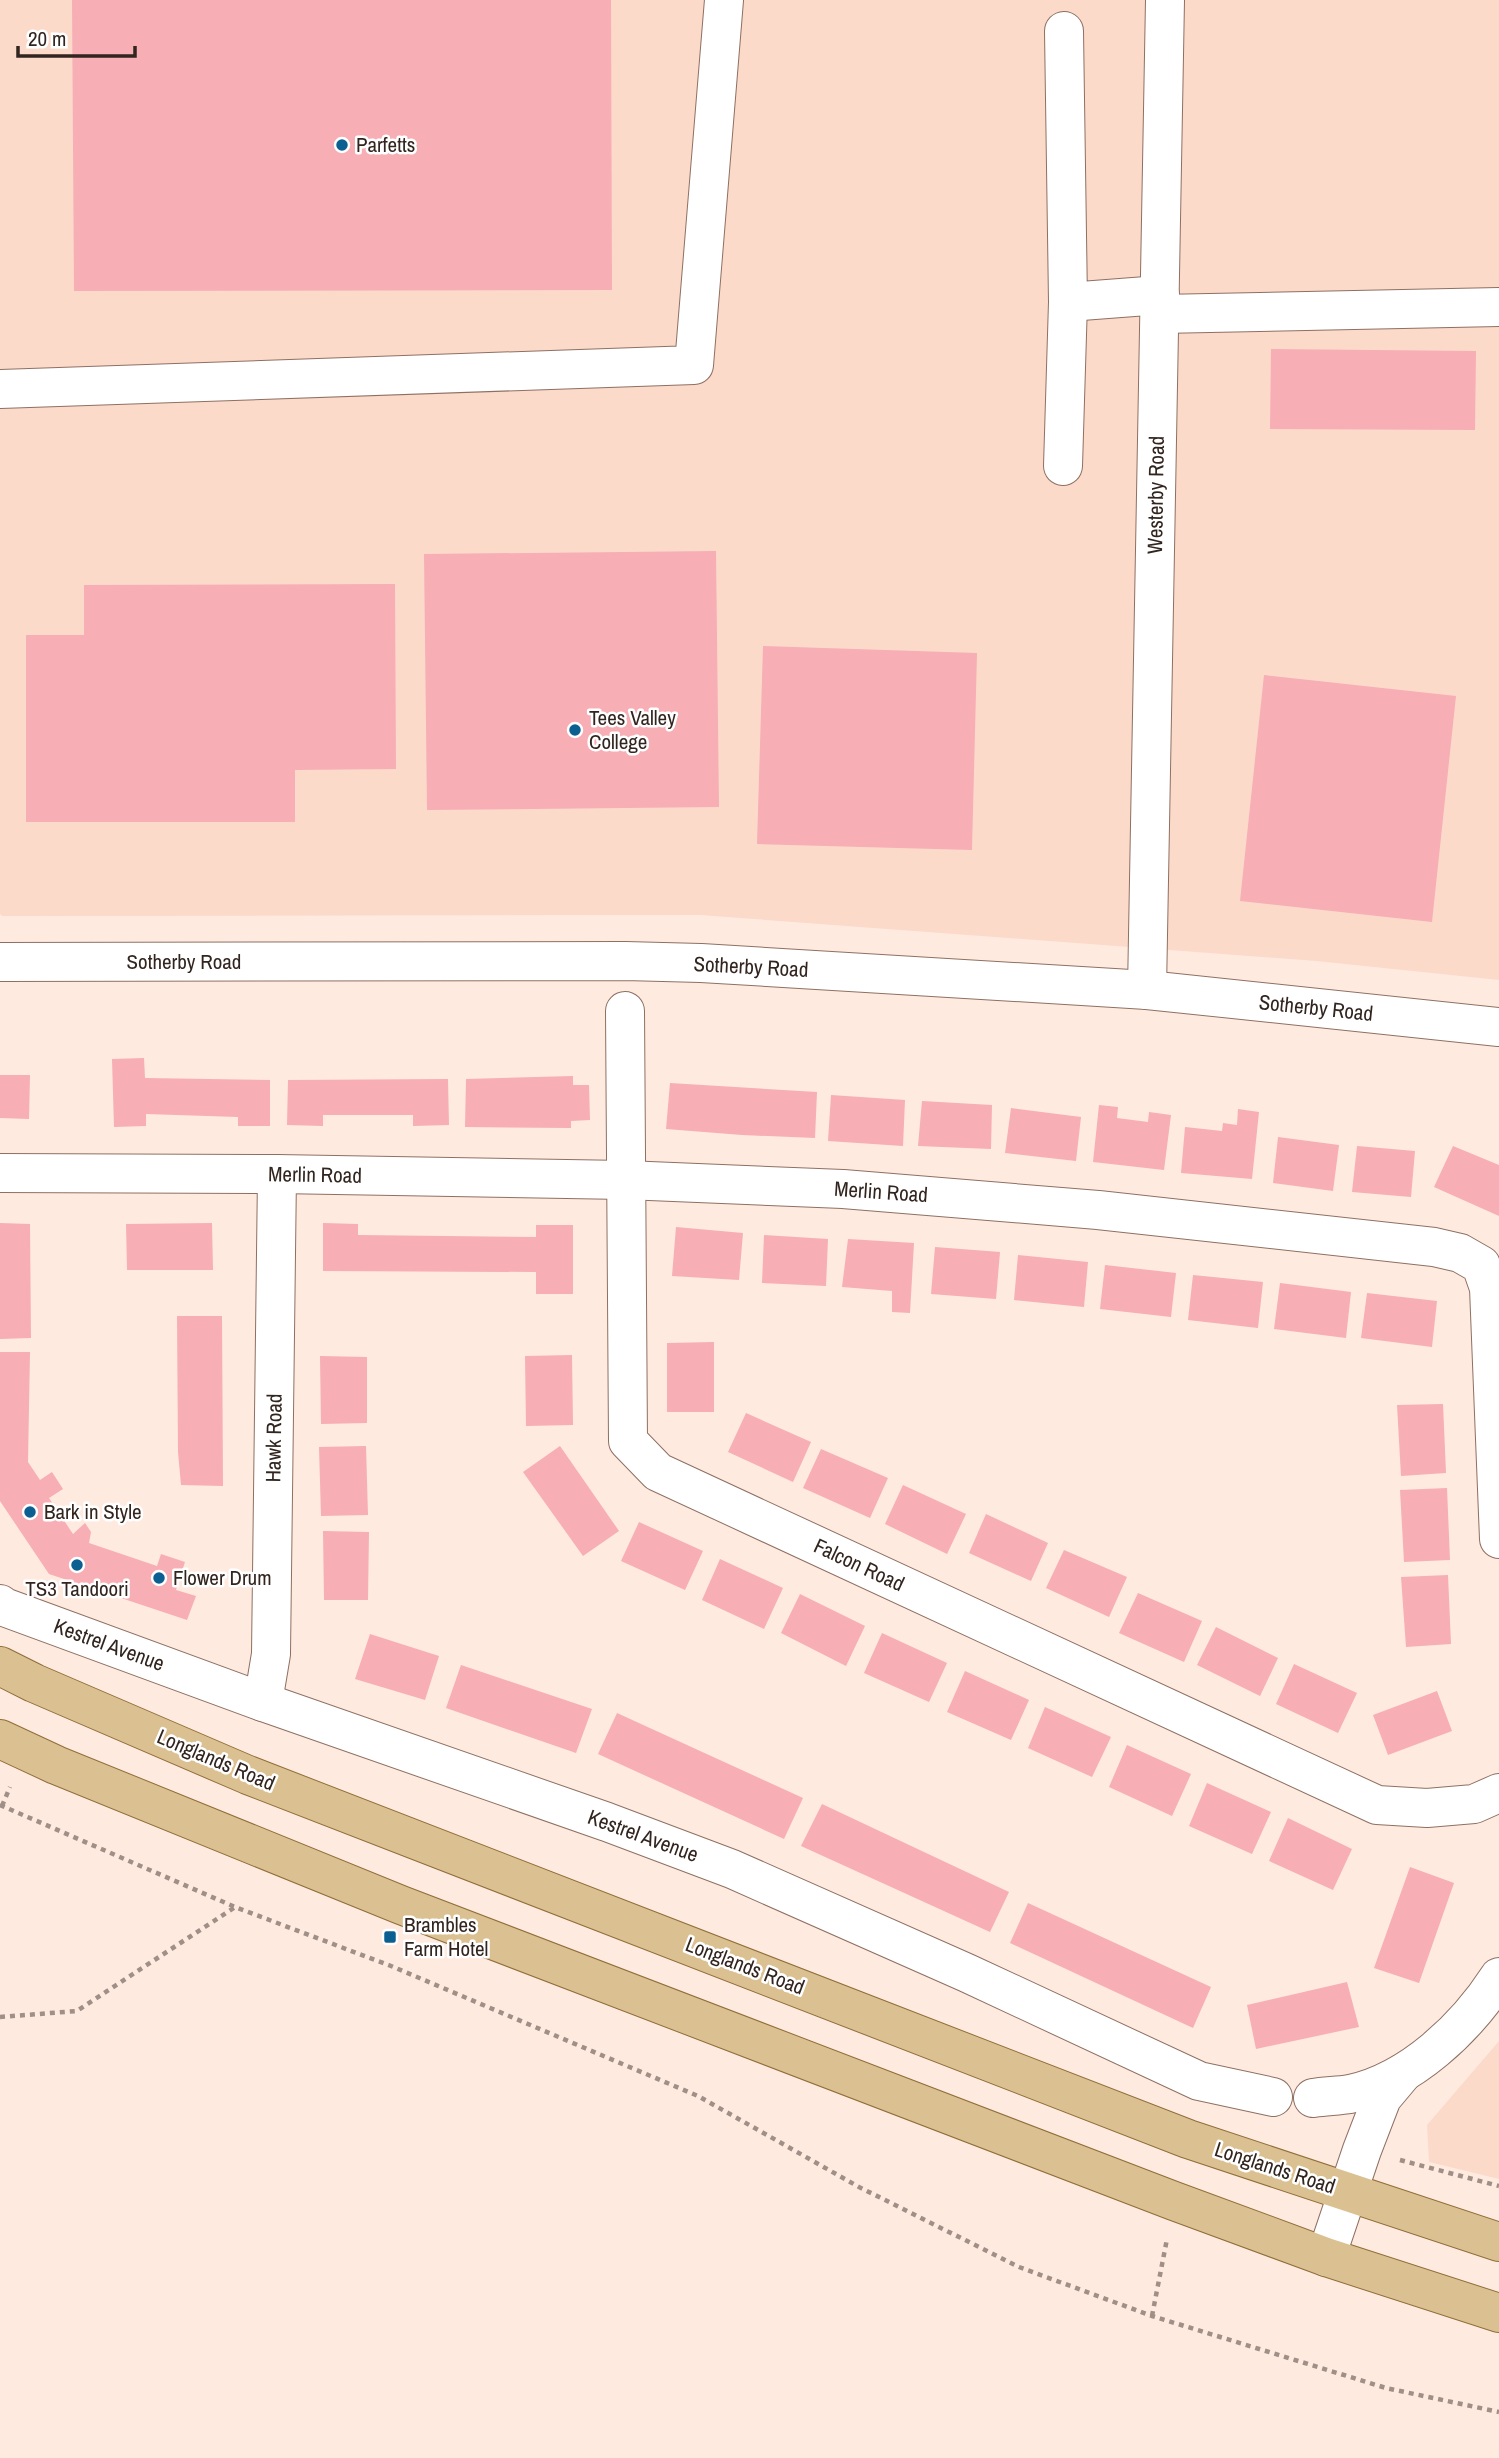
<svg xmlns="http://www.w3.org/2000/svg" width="1499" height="2458" font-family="'Archivo Narrow',sans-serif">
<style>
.built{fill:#fcdaca}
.building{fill:#f7aeb4}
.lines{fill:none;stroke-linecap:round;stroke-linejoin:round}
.minor-casing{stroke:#8e7062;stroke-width:40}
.major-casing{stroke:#906e39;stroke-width:40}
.path{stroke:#a08f87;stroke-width:4.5;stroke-dasharray:5 5;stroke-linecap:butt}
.minor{stroke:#fff;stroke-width:38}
.major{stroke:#dbc091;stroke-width:38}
.poi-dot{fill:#0c6091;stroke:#fff;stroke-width:2.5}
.labels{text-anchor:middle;stroke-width:5;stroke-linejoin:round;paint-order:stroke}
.poi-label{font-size:21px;fill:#32251f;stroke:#fff;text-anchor:start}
.street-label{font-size:21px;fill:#32251f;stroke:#fff}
</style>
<rect width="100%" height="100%" fill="#ffeae0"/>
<g class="built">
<polygon points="0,0 1499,0 1499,980 1316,961 700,915 2,916 0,914"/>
<polygon points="1499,2041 1499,2179 1429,2162 1427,2125"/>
</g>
<g class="building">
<polygon points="72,0 611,0 612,290 74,291"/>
<polygon points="1271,349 1476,351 1475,430 1270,429"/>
<polygon points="716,551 719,807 427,810 424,554"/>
<polygon points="395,584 396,769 295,770 295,822 26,822 26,635 84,635 84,585"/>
<polygon points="763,646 977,653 972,850 757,844"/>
<polygon points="1264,675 1456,696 1432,922 1240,901"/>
<polygon points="144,1058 145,1078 270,1080 270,1126 238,1126 238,1117 146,1114 146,1126 114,1127 112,1059"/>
<polygon points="0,1075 30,1075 29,1119 0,1118"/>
<polygon points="573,1076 573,1085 589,1085 590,1120 571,1121 571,1128 465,1127 466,1079"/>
<polygon points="448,1079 449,1125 413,1126 413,1115 323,1115 323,1126 287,1125 288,1080"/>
<polygon points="670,1083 817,1092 815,1138 742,1135 666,1129"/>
<polygon points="831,1095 905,1100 903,1146 828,1141"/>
<polygon points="922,1101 992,1105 991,1149 918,1146"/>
<polygon points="1099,1105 1118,1107 1117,1118 1148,1122 1149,1112 1171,1115 1164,1170 1093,1162"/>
<polygon points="1011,1108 1081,1117 1076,1161 1005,1153"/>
<polygon points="1238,1109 1259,1112 1252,1179 1181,1173 1185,1127 1222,1131 1223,1123 1237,1125"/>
<polygon points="1278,1137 1339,1145 1333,1191 1273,1183"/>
<polygon points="1357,1146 1415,1151 1411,1197 1352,1192"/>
<polygon points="1453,1146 1499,1165 1499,1216 1434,1187"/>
<polygon points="0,1223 30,1224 31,1338 0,1339"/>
<polygon points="212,1223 213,1270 127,1270 126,1224"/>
<polygon points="323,1223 358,1224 358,1235 536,1237 536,1225 573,1225 573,1294 536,1294 536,1272 323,1271"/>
<polygon points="676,1227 743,1233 739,1280 672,1276"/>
<polygon points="764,1235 828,1239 826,1286 762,1283"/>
<polygon points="848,1239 914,1243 910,1313 892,1312 892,1291 842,1287"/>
<polygon points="935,1247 1000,1252 996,1299 931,1294"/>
<polygon points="1018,1255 1088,1262 1084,1307 1014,1300"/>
<polygon points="1105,1265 1176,1273 1171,1317 1100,1309"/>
<polygon points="1193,1275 1263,1282 1258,1328 1188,1320"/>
<polygon points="1280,1283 1351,1292 1346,1338 1274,1329"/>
<polygon points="1367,1293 1437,1301 1432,1347 1361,1338"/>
<polygon points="177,1316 222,1316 223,1486 181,1485 178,1452"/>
<polygon points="714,1342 714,1412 667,1412 667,1343"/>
<polygon points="0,1352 30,1352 28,1462 40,1480 52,1472 63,1489 49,1498 73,1534 85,1523 91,1532 89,1543 157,1566 161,1554 185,1562 176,1590 196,1596 187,1620 49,1574 0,1501"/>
<polygon points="572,1355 573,1425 526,1426 525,1356"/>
<polygon points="320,1356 367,1357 367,1423 321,1424"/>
<polygon points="1443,1404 1446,1473 1401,1476 1397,1405"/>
<polygon points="746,1413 811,1442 793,1482 728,1452"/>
<polygon points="366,1446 368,1515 321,1516 319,1447"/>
<polygon points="560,1446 619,1531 583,1556 523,1472"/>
<polygon points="821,1449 888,1478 870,1518 803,1488"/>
<polygon points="903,1485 966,1514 947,1554 885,1524"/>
<polygon points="1447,1488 1450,1560 1404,1562 1400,1490"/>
<polygon points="986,1514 1048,1543 1031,1581 969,1553"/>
<polygon points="639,1522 703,1551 685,1590 621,1561"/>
<polygon points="323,1531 369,1532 368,1600 324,1600"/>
<polygon points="1064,1550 1127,1577 1109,1617 1046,1588"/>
<polygon points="720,1559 783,1588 764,1629 702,1600"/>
<polygon points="1448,1575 1451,1644 1406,1647 1401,1577"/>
<polygon points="1138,1593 1202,1621 1184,1662 1119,1633"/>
<polygon points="800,1594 865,1626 846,1666 781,1633"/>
<polygon points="1216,1627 1278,1658 1260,1696 1197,1665"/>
<polygon points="882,1633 947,1663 929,1702 864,1673"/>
<polygon points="370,1634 439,1656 425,1700 355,1679"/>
<polygon points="1294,1664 1357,1693 1338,1733 1276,1704"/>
<polygon points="461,1665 592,1709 576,1753 446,1708"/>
<polygon points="965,1671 1029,1700 1011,1740 947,1712"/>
<polygon points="1437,1691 1452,1731 1388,1755 1373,1715"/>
<polygon points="1045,1707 1111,1737 1092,1777 1028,1748"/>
<polygon points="617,1713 803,1798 784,1839 598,1754"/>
<polygon points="1127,1745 1191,1774 1172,1816 1109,1787"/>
<polygon points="1207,1783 1271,1812 1252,1854 1189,1826"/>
<polygon points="822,1804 1009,1892 990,1932 801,1846"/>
<polygon points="1288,1818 1352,1849 1333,1890 1269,1861"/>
<polygon points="1410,1867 1454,1883 1419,1983 1374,1968"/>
<polygon points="1028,1903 1211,1987 1193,2028 1010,1943"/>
<polygon points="1347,1982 1359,2027 1256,2049 1247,2005"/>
</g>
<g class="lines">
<g class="minor-casing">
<g id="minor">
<polyline points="1064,31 1068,302 1160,295"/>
<polyline points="1160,314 1499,307"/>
<polyline points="0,389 694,365 724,0"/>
<polyline points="1063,466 1068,302"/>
<polyline points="0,962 625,961 701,963 1147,990 1499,1027"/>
<polyline points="1147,990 1165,0"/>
<polyline points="625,1011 628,1441 658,1472 1377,1805 1427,1808 1474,1804 1499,1793"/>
<polyline points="0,1173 277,1174 625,1180 843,1189 1098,1210 1434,1247 1460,1253 1481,1265 1489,1288 1499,1539"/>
<polyline points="0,1604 4,1607 263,1702 607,1822 732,1869 967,1973 1199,2081 1273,2097"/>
<polyline points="263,1702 271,1654 277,1174"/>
<path d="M1313,2098C1325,2096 1338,2096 1350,2094C1411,2081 1466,2028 1499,1977"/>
<polyline points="1326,2257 1362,2150 1382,2098 1403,2073"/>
</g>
</g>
<g class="major-casing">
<g id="major">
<polyline points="0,1666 34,1683 248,1775 1188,2139 1499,2242"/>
<polyline points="0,1739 56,1765 401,1905 1174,2201 1326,2257 1499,2313"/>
</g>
</g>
<g class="path">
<polyline points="0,1805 235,1907 391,1966 698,2096 859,2187 1019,2267 1152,2316 1386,2388 1499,2412"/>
<polyline points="2,1806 10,1787"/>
<polyline points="0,2017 77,2011 235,1907"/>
<polyline points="1400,2160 1499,2186"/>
<polyline points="1152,2316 1167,2239"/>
</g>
<use href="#minor" class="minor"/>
<use href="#major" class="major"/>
</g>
<g class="poi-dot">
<circle cx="342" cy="145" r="7"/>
<circle cx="575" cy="730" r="7"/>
<circle cx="30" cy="1512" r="7"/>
<circle cx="77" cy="1565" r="7"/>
<circle cx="159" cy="1578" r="7"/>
<rect x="383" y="1930" width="14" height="14" rx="3.5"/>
</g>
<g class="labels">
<g class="poi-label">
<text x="356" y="152">Parfetts</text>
<text x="589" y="725">Tees Valley<tspan x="589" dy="24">College</tspan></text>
<text x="44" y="1519">Bark in Style</text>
<text x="173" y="1585">Flower Drum</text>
<text x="77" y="1596" text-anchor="middle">TS3 Tandoori</text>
<text x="404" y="1932">Brambles<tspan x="404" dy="24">Farm Hotel</tspan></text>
</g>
<g class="street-label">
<text transform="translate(1156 495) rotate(-89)" y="7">Westerby Road</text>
<text x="184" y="969">Sotherby Road</text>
<text transform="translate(751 967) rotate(3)" y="7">Sotherby Road</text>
<text transform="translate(1316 1008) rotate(6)" y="7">Sotherby Road</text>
<text transform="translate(315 1175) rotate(1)" y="7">Merlin Road</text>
<text transform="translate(881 1192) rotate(4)" y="7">Merlin Road</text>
<text transform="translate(274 1438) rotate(-89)" y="7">Hawk Road</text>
<text transform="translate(859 1565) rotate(25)" y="7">Falcon Road</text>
<text transform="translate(109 1645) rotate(20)" y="7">Kestrel Avenue</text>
<text transform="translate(216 1760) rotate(23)" y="7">Longlands Road</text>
<text transform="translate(643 1836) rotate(20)" y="7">Kestrel Avenue</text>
<text transform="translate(745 1966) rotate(21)" y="7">Longlands Road</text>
<text transform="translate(1275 2168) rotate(18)" y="7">Longlands Road</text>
</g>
</g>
<path d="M18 46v10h117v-10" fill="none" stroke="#32251f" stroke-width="3.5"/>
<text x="28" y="46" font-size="21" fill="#32251f" stroke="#ffffff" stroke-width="5" paint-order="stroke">20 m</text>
</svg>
